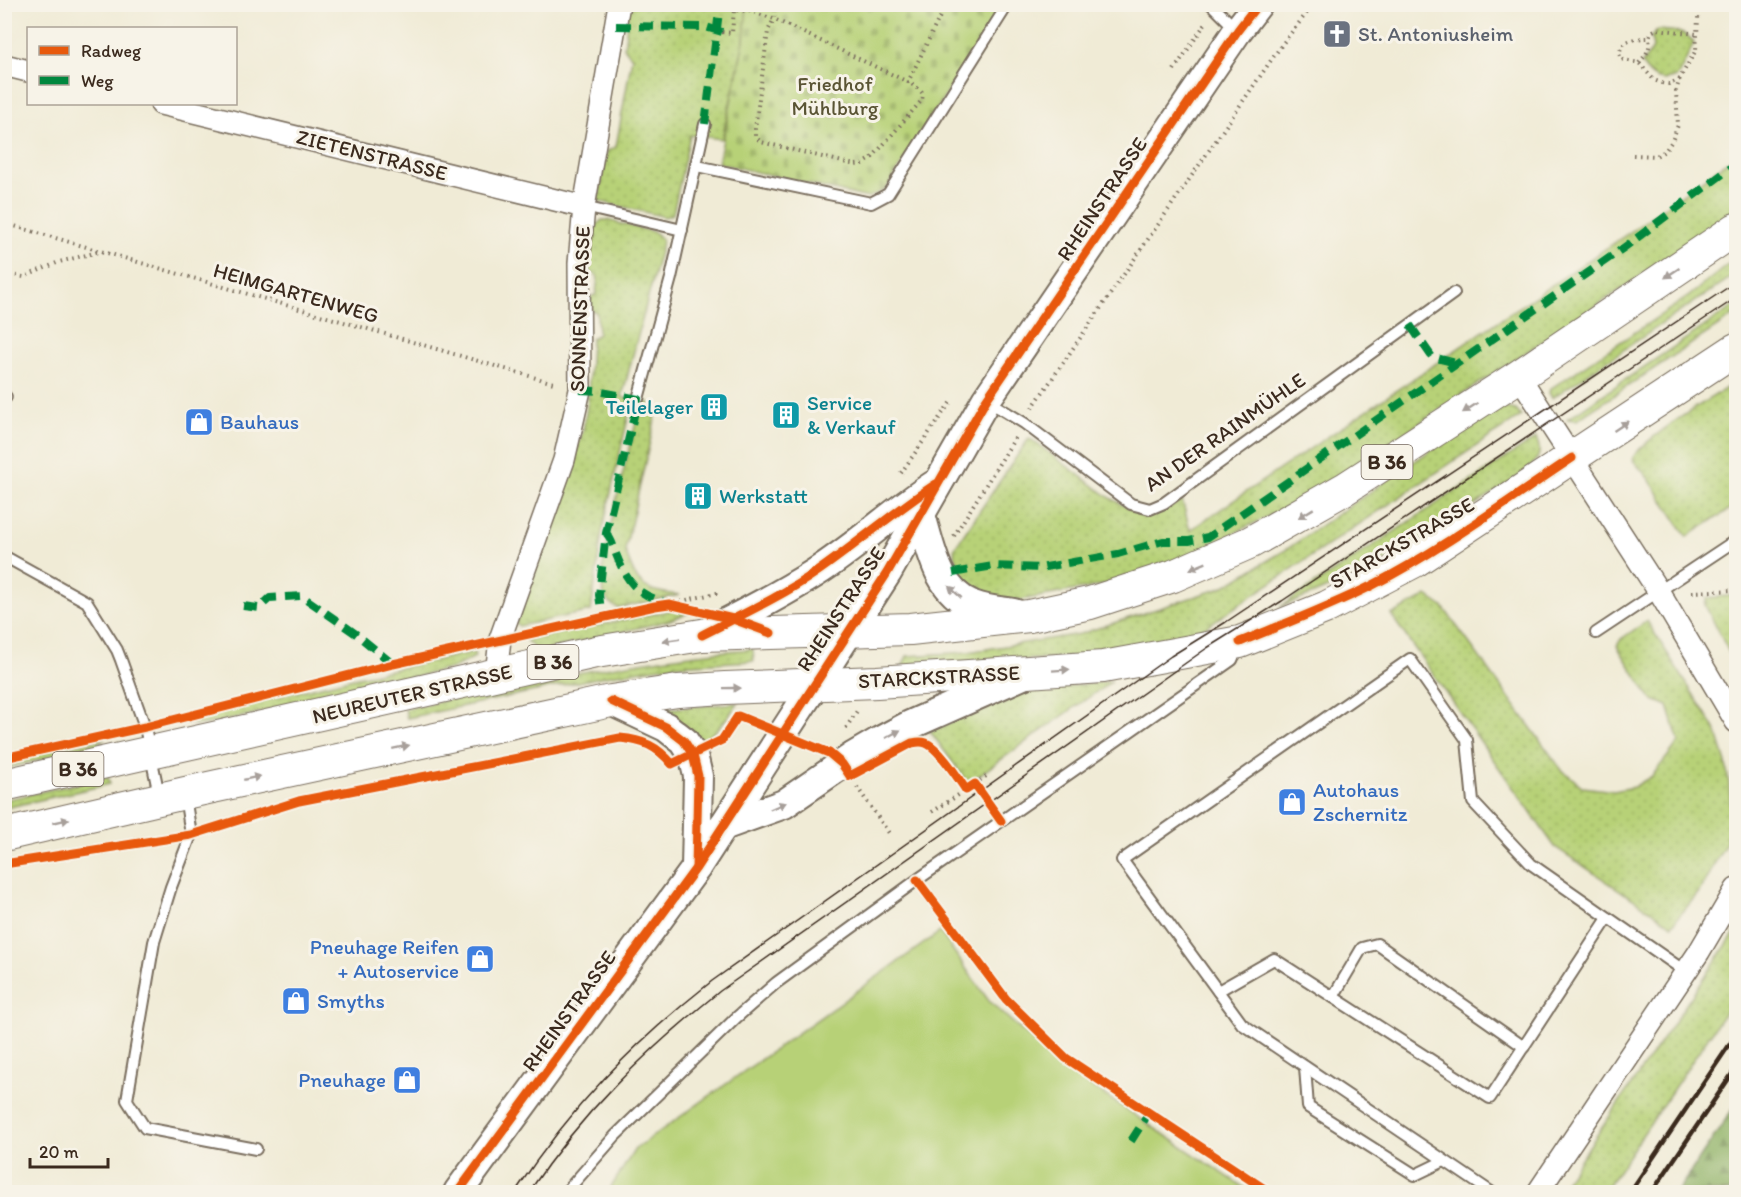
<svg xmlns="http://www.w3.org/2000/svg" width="1741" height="1197" font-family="Itim,sans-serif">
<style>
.grass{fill:url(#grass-dots);stroke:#797e4a;stroke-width:1.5}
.forest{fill:url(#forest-firs);stroke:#666e43;stroke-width:1.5}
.cemetery{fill:url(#cemetery-stones);stroke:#797e4a;stroke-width:1.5}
.pitch{fill:#b7d177;stroke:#797e4a;stroke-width:1.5}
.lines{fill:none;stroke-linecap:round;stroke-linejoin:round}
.lane-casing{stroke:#7a6e5e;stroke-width:14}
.street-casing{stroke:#7a6e5e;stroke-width:24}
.secondary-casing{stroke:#7a6e5e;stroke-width:32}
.primary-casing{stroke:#7a6e5e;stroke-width:34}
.path{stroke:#7a6e5e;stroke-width:4;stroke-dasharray:1.5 4.5;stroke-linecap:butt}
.lane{stroke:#fff;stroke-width:10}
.street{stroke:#fff;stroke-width:21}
.secondary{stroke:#fff;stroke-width:28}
.primary{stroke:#fff;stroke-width:32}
.tram{stroke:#3b2a1e;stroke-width:1.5}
.rail{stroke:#3b2a1e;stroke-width:4.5}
.quiet{stroke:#00873e;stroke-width:8;stroke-dasharray:15 8;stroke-linecap:butt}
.cycleway-casing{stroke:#f7f3e8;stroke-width:13}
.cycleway{stroke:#e8590c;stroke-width:9}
.oneway{fill:#a79f9a}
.labels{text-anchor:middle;stroke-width:6;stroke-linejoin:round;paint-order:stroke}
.shield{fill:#f7f3e8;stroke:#73665b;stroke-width:1.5}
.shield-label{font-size:20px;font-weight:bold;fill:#3b2a1e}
.worship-label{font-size:21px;fill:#5b616d;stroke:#f7f3e8;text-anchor:start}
.park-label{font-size:21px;fill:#5a5434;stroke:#f7f3e8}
.street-label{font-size:21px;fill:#3b2a1e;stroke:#f7f3e8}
.culture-label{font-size:21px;fill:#0d838f;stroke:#f7f3e8;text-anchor:start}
.shop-label{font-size:21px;fill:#366cbe;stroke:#f7f3e8;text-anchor:start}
</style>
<defs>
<pattern id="grass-dots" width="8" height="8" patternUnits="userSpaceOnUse" patternTransform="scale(1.5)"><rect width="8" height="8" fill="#b7d177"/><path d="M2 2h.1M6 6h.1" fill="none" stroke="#9eb466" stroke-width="1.8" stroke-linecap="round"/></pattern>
<pattern id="forest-firs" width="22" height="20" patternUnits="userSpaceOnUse" patternTransform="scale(1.5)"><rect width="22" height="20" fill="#91b368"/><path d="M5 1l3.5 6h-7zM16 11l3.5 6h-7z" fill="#789255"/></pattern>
<pattern id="cemetery-stones" width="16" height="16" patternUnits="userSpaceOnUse" patternTransform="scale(1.5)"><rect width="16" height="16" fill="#b7d177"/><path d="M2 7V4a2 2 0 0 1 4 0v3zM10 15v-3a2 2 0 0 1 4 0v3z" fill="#9eb466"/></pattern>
</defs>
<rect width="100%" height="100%" fill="#f7f3e8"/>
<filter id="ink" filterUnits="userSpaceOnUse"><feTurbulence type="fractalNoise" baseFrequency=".0167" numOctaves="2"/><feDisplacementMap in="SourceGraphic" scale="12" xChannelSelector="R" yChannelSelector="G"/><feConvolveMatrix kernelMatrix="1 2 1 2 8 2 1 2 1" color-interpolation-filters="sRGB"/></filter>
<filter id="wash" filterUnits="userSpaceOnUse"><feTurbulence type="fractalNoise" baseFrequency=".008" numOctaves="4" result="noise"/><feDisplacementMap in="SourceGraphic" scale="24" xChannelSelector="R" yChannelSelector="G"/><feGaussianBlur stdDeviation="1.35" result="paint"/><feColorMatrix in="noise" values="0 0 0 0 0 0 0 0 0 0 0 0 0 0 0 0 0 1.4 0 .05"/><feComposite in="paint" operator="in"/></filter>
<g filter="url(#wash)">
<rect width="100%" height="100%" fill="#f0ebd6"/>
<g class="grass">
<polygon points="629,5 747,5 744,41 722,139 690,135 673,214 665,217 598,201 607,151 616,147 632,57 624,48"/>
<path d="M1658,30C1671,31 1687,31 1694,43L1678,76C1661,84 1652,79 1642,64L1653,48L1651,37Z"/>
<polygon points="1736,155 1736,213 1368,457 1289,506 1190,555 1104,585 1010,602 973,592 960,579 954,549 1029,438 1109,497 1130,509 1152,512 1171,507 1182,500 1190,530 1633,230"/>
<polygon points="602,220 607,220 654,232 662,240 661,248 622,397 632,400 602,532 591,611 519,626 516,623 583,431 588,400 591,339 598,334 597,313 590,309 588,299 596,294 598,277 589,270 594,227"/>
<polygon points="1736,258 1736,274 1552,398 1549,393 1550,389 1689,296"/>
<polygon points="1736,305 1736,314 1577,420 1567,419"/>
<path d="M1736,382V505L1687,537L1649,479L1632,459C1644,437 1713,397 1736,382Z"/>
<path d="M646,401L654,406L656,415L625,550C637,586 642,591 680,595L618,608C609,605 603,597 602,587C601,571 605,553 608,537C617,492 630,447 641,403Z"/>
<polygon points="1500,407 1516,410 1521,416 1195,634 1140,646 1085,656 902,667 907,656 968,652 1080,634 1221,588 1284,551 1456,433"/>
<path d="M1536,438C1543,453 1538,459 1528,470C1448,523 1371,575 1280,607Z"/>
<polygon points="1736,595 1736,666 1705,605 1707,598"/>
<polygon points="1427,596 1443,607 1561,769 1583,787 1614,791 1634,787 1652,776 1679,742 1668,706 1651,699 1617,646 1621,639 1647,621 1716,730 1726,763 1729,785 1731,813 1727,841 1699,892 1672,925 1555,847 1391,615"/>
<polygon points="672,610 688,613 667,621 546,650 535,649 526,640"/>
<path d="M753,649L754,661L675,665L611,675L407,718L405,709C520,685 635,657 753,649Z"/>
<polygon points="474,652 475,657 453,668 215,723 196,725 181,721 349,679"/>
<polygon points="1112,681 968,783 930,731 1016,693"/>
<path d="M738,703C726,719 717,733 699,742L663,715L666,709Z"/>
<polygon points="104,739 95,747 5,768 5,761"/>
<polygon points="108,777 110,784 5,808 4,800"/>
<polygon points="1736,931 1736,996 1604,1192 1558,1192"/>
</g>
<polygon class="forest" points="1736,1104 1736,1192 1677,1192"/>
<polygon class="cemetery" points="747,5 1003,5 886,189 868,198 718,163 744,41"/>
<polygon class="pitch" points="940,932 989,1001 1062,1067 1251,1192 608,1192 635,1149"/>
</g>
<g filter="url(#ink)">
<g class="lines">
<g class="lane-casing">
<g id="lane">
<polyline points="1211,4 1237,30"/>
<polyline points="697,166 871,203 888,194 1008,4"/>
<polyline points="584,207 682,230"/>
<polyline points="4,398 6,397"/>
<polyline points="638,399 671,278 705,124"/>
<polyline points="988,401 1024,423 1131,504 1150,509 1164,503 1454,293"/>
<polyline points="4,556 87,602 117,650 121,660 145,727 159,795"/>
<polyline points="1596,633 1736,540"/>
<polyline points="185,796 191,835 171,887 154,942 127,1100 145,1128 256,1149"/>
<polyline points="1218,991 1274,959 1490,1098 1608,918"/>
<polyline points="1333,997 1362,948 1377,944 1524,1047"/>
<polyline points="1305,1067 1308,1107 1415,1175 1444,1161"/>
<polyline points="566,1192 615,1136 737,1017 776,983 917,880 1232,660 1238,647"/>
<polyline points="1491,1192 1242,1024 1122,860 1410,659 1467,740 1473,802 1531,864 1686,972"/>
</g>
</g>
<g class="street-casing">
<g id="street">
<polyline points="4,65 28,71"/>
<polyline points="161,104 584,207"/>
<polyline points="1519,376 1659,592 1736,722"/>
<polyline points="496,675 500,639 564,460 580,390 579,263 584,207 619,4"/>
<polyline points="1538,1192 1699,952 1736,889"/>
</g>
</g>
<g class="secondary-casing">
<g id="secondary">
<path d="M921,515C931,548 937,591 973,605C985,610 1001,611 1014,613"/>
<path d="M702,635C740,616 779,596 815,573C857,546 893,512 934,485"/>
<polyline points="611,701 666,727 684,741 693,755 698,776 696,868"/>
<polyline points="723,826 784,804 854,756 878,742 910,725 1025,674"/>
<polyline points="458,1192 696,868 887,573 986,400 1238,30 1258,4"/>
</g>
</g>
<g class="primary-casing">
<g id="primary">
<polyline points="4,785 596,652 702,635 910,629 1029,616 1090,603 1173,576 1251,542 1346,488 1519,376 1736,229"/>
<polyline points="4,835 185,793 611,701 678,691 725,688 877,682 1103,667 1240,642 1327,607 1415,561 1736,349"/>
</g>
</g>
<g class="path">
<polyline points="775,4 774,19 908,82 946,4"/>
<polyline points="722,32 732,33 734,10 749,11 774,19 768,31 755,129 755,136 761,142 855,165 863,164 871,159 922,100 923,94 919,89 908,82"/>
<path d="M1639,63C1646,55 1651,49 1649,38"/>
<polyline points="1174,70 1205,24"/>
<path d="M1680,79L1669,84L1662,83L1654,80L1639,63L1624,60L1620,58C1617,40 1636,38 1649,38L1651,32L1657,29L1697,34"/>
<polyline points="1633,155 1656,156 1665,151 1672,141 1678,125 1676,91 1680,78 1696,50 1699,4"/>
<polyline points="4,223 557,384"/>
<polyline points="4,274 24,277 59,262 98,252"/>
<polyline points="1032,408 1283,43 1314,4"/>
<polyline points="901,473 952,400"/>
<polyline points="954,536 1015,438"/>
<polyline points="1692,592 1736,590"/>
<polyline points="669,604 721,592"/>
<polyline points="846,728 857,711"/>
<polyline points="975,784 989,774"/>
<polyline points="857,787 891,836"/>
<polyline points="932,812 966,790"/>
</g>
<use href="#lane" class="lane"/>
<use href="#street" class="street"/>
<use href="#secondary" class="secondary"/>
<use href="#primary" class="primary"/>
<g class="tram">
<path d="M515,1192C572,1106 631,1045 712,981L1171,656L1226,622L1736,282"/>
<path d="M529,1192C582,1112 645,1052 720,991L1207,648L1282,601L1736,298"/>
</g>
<g class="rail">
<polyline points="1630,1192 1736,1035"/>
<polyline points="1652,1192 1736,1068"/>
</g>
<g class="quiet">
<polyline points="616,26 706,27 722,32"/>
<polyline points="705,124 720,4"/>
<polyline points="1410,325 1432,357 1456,363"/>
<polyline points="580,390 597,391 638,399 606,533 599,595 602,617"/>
<path d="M606,533C612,539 613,546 616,554C627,582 635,593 664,602"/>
<polyline points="953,573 993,566 1040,568 1118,554 1163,541 1189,541 1208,537 1622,249 1736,164"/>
<polyline points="243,606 259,608 270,598 302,596 356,634 393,664"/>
<polyline points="1131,1141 1149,1113"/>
</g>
<g class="cycleway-casing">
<g id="cycleway">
<path d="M702,635C741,615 782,596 818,571C858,543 895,511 936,484"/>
<path d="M1240,642C1284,624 1329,607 1371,586C1441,550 1506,502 1572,458"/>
<polyline points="611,701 666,727 684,741 693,755 698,776 696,867"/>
<polyline points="4,758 145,727 393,664 655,606 669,604 733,619 771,633"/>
<path d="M4,864L191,835L299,801L620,738C643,740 657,746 672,764L722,740L738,716L829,753L842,764L850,776L912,743C917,742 921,741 926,743C939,748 958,778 966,790L975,784L1001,821"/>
<polyline points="917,880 1006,999 1066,1058 1269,1192"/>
<polyline points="458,1192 696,868 887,573 986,400 1238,30 1258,4"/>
</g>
</g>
<use href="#cycleway" class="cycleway"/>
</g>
<defs><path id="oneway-solid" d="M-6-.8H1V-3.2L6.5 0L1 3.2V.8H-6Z" transform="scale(1.5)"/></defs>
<g class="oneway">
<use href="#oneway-solid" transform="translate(1672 273) rotate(146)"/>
<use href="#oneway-solid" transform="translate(1470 408) rotate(147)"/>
<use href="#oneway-solid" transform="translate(1621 426) rotate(-34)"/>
<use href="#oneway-solid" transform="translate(1306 513) rotate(149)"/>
<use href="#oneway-solid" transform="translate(1198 566) rotate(158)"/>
<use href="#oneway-solid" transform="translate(955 592) rotate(-138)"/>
<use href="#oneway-solid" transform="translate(671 640) rotate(172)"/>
<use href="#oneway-solid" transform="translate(1061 670) rotate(-4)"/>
<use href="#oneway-solid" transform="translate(732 688) rotate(-1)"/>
<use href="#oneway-solid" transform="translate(893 734) rotate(-28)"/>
<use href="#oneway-solid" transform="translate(401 747) rotate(-12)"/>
<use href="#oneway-solid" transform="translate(252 778) rotate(-12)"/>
<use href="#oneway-solid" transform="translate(778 806) rotate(-23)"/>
<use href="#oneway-solid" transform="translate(61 821) rotate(-13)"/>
</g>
</g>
<defs>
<g id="church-square" transform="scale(1.5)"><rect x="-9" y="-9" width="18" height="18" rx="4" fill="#6b7280" stroke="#f7f3e8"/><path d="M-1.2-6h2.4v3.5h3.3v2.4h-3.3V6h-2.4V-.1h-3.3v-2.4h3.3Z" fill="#fff"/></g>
<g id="building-square" transform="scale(1.5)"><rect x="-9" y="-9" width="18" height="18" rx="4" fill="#0f9aa8" stroke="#f7f3e8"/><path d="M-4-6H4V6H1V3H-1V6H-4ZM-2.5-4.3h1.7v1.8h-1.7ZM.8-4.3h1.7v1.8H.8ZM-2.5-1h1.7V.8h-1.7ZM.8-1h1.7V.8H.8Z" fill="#fff"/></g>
<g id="shop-square" transform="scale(1.5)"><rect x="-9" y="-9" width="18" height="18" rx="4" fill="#3f7fe0" stroke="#f7f3e8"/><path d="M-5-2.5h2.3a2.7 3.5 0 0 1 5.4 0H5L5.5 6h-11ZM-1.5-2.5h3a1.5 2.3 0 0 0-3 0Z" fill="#fff"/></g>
</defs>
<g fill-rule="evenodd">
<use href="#church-square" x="1337" y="34"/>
<use href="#building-square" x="714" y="407"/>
<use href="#building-square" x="786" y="415"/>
<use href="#shop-square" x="199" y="422"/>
<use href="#building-square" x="698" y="496"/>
<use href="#shop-square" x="1292" y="802"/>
<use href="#shop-square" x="480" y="959"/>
<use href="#shop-square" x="296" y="1001"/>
<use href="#shop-square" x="407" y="1080"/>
</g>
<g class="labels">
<g class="shield">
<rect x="1361.5" y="445" width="51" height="34" rx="4.5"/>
<rect x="527.5" y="645" width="51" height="34" rx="4.5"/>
<rect x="52.5" y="752" width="51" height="34" rx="4.5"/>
</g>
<g class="shield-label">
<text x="1387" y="469">B 36</text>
<text x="553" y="669">B 36</text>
<text x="78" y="776">B 36</text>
</g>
<g class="worship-label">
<text x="1358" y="41">St. Antoniusheim</text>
</g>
<g class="park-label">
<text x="835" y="91">Friedhof<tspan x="835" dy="24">Mühlburg</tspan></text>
</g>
<g class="street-label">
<text transform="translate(372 155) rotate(14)" y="7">ZIETENSTRASSE</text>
<text transform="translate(1102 199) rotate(-56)" y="7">RHEINSTRASSE</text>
<text transform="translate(296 293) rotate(16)" y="7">HEIMGARTENWEG</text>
<text transform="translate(580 309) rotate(-88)" y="7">SONNENSTRASSE</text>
<text transform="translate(1225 432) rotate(-35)" y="7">AN DER RAINMÜHLE</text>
<text transform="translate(1402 543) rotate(-30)" y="7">STARCKSTRASSE</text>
<text transform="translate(841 609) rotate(-57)" y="7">RHEINSTRASSE</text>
<text transform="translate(939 677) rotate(-3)" y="7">STARCKSTRASSE</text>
<text transform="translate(412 694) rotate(-13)" y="7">NEUREUTER STRASSE</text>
<text transform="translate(569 1011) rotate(-54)" y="7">RHEINSTRASSE</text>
</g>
<g class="culture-label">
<text x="807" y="410">Service<tspan x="807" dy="24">&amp; Verkauf</tspan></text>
<text x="693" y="414" text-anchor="end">Teilelager</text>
<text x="719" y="503">Werkstatt</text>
</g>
<g class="shop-label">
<text x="220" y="429">Bauhaus</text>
<text x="1313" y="797">Autohaus<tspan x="1313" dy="24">Zschernitz</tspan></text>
<text x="459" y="954" text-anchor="end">Pneuhage Reifen<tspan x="459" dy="24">+ Autoservice</tspan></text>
<text x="317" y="1008">Smyths</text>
<text x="386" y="1087" text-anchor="end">Pneuhage</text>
</g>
</g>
<rect width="1741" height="1197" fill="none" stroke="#f7f3e8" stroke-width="24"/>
<rect x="27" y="27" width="210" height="78" fill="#f7f3e8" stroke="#aca397" stroke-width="1.5"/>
<rect x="39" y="46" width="30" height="9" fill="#e8590c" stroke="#aca397" stroke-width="1.5"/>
<text x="81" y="57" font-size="18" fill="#3b2a1e">Radweg</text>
<rect x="39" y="76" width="30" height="9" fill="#00873e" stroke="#aca397" stroke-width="1.5"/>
<text x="81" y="87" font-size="18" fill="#3b2a1e">Weg</text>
<path d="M30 1158v9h78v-9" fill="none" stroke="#3b2a1e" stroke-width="3"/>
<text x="39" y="1158" font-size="18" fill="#3b2a1e" stroke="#f7f3e8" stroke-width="4.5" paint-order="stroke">20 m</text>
</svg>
